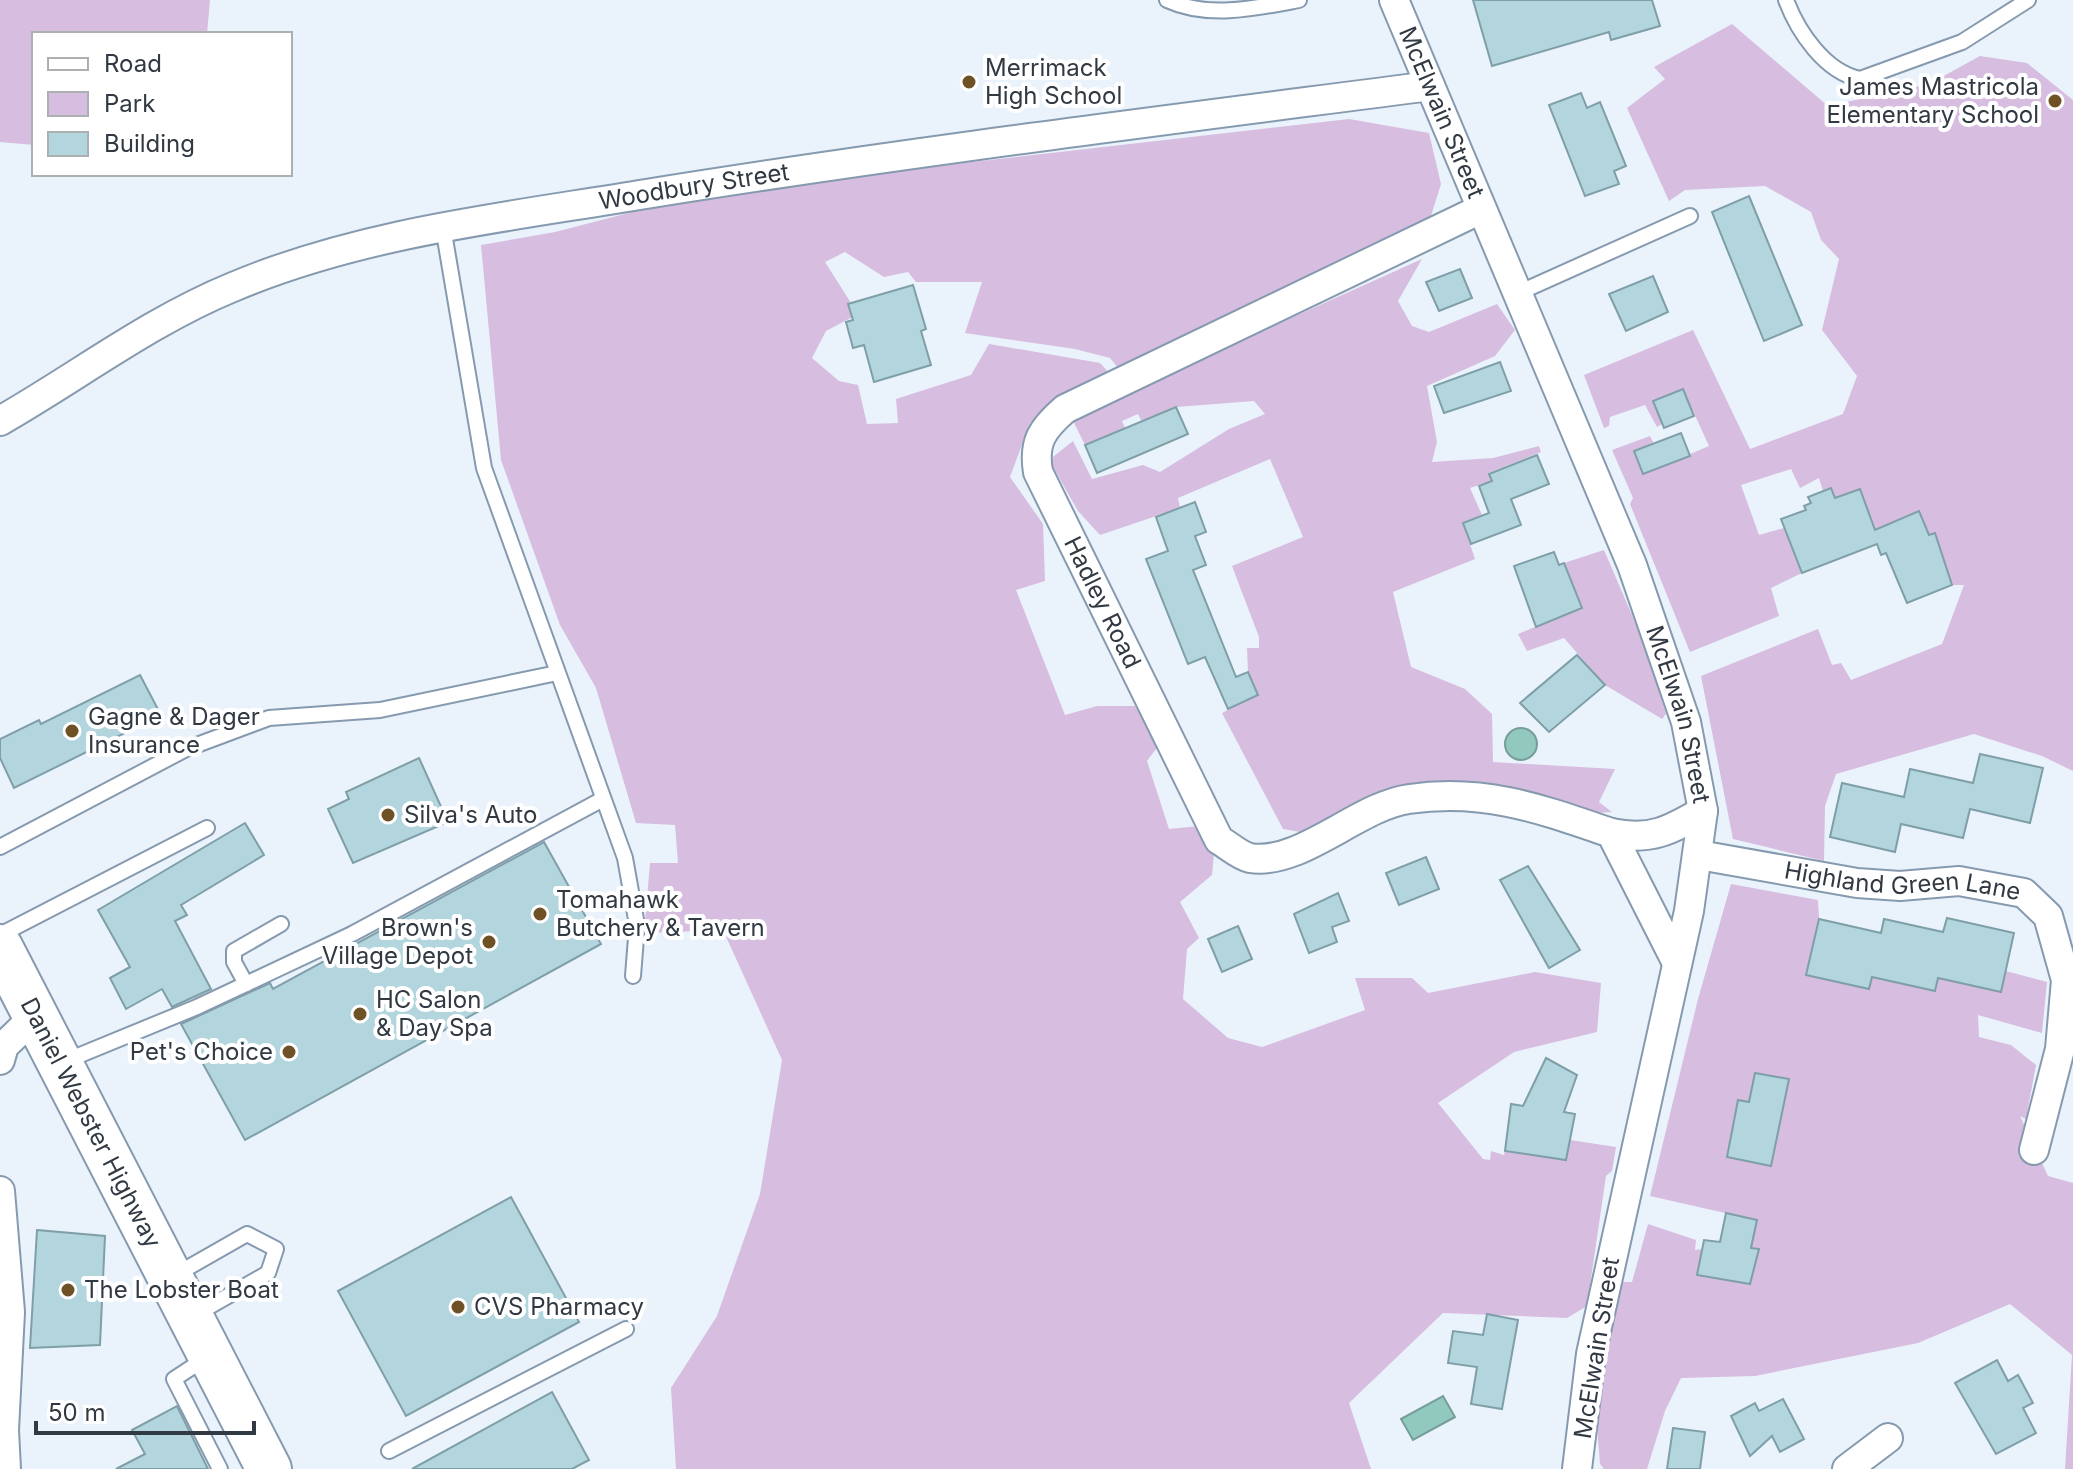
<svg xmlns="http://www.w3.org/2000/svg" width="2073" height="1469" font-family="Inter,sans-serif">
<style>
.green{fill:#d7bddf;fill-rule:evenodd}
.water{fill:#92c9be;stroke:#759e99;stroke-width:2}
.building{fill:#b3d5de;stroke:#7e9fa8;stroke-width:2}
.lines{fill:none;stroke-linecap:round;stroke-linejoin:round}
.lane-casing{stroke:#869aaf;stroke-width:18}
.street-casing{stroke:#869aaf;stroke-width:32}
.primary-casing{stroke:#869aaf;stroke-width:48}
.lane{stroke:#fff;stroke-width:14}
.street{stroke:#fff;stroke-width:28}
.primary{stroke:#fff;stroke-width:44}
.poi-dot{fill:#6e5124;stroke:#fff;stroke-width:3}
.labels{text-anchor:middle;stroke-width:8;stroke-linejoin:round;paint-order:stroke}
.poi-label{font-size:24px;fill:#313942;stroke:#fff;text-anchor:start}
.street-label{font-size:24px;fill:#313942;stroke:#fff}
</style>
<rect width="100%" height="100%" fill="#eaf3fc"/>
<g class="green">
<polygon points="0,0 210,0 207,34 34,34 34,145 0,142"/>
<polygon points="1732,24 1828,106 1929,84 1980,56 2027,63 2073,100 2073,771 2042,756 1974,734 1836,774 1825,806 1824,861 1733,839 1701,676 1818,629 1832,665 1841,663 1851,680 1942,644 1964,585 1952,585 1935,533 1929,535 1919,512 1875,530 1860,489 1835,498 1831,488 1823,491 1819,478 1800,488 1791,469 1741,485 1759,535 1784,528 1802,573 1771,588 1779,616 1690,652 1630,504 1633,498 1612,450 1650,436 1654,444 1634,452 1643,474 1709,446 1683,389 1653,401 1662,424 1657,427 1645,405 1610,417 1609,426 1604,428 1584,375 1693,330 1750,449 1843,414 1857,376 1822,330 1839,259 1821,240 1811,212 1765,186 1685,190 1669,201 1627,108 1665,79 1654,67"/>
<polygon points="1349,119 1429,133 1441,184 1425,235 1127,379 1110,358 1075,349 965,333 982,282 916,282 908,272 884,277 845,252 825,262 858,314 826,331 812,358 839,381 858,385 867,424 898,423 896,399 971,375 989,344 1100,363 1110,374 1030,423 1010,477 1043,524 1045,581 1016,590 1065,715 1097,706 1135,706 1159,745 1147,761 1169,829 1199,826 1214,854 1212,875 1180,902 1199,938 1187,949 1183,999 1228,1038 1262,1047 1365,1010 1355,978 1412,978 1428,993 1535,972 1601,983 1597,1032 1514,1052 1438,1103 1483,1159 1490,1160 1491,1151 1504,1155 1505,1149 1566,1160 1570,1140 1616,1147 1612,1171 1606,1176 1587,1306 1567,1318 1443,1313 1349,1403 1371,1469 676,1469 671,1388 717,1316 760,1194 782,1060 723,930 644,933 650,863 678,863 675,825 636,823 596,688 560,625 501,460 481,245 555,232 710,192"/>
<polygon points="1422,259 1398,301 1412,326 1429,332 1497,304 1515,330 1495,356 1427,386 1437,442 1432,462 1493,458 1539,446 1541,452 1489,473 1492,481 1470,488 1482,515 1463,523 1475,559 1393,592 1411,667 1465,689 1492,714 1493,762 1615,769 1599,802 1612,812 1580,814 1471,786 1306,833 1283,829 1222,713 1258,694 1248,672 1247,648 1259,648 1259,637 1232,566 1303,537 1270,459 1178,498 1180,508 1100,535 1078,511 1049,460 1073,441 1092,479 1143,465 1160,472 1229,429 1265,414 1254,401 1176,407 1142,422 1138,414 1122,421 1125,428 1085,445 1071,417"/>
<polygon points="1604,550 1644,643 1666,714 1662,719 1605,685 1564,638 1527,651 1518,634 1581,608 1564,563"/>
<path d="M1731,884L1818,900L1819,919L1807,975L1869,989L1872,977L1938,978L2001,992L2006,971L2047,982L2042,1033L1978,1015L1979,1037L2011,1045L2036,1065L2026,1119L2020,1116L2048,1176L2073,1183V1469H2065L2072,1355L2010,1304L1918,1343L1755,1376L1681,1378L1665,1411L1647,1469H1604L1600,1464L1591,1354L1606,1282H1632L1648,1224L1696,1240L1695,1250L1702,1249L1697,1275L1750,1285L1759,1250L1751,1248L1756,1220L1650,1196L1698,999ZM1755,1073L1789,1079L1771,1166L1727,1157L1738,1101L1749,1102Z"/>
</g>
<g class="water">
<circle cx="1521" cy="744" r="16"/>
<polygon points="1443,1396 1455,1417 1413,1440 1401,1419"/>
</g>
<g class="building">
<polygon points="1473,0 1652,0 1660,26 1611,40 1609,32 1492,66"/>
<polygon points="1581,93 1587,108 1600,102 1626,166 1614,171 1619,184 1585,196 1549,105"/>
<polygon points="1749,196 1802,325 1764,341 1712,212"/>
<polygon points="1460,269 1472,298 1439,311 1426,282"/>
<polygon points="1653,276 1668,312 1626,331 1609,294"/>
<polygon points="913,285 926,329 921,331 931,365 874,382 864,345 853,348 846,322 853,320 848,304"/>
<polygon points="1500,362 1511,391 1444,413 1434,386"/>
<polygon points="1683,389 1694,416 1664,428 1653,401"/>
<polygon points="1176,407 1188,434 1097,473 1085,445"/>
<polygon points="1681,433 1690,456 1643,474 1634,451"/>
<polygon points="1537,455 1549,484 1511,499 1521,525 1471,544 1463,523 1489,513 1479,486 1492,481 1489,474"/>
<polygon points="1831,488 1835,498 1860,489 1875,530 1919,511 1929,535 1935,533 1952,585 1907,603 1886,553 1881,555 1877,544 1802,573 1781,519 1806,510 1804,506 1811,503 1808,497"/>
<polygon points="1195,502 1206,532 1195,536 1206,565 1193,570 1236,677 1248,672 1258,695 1228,709 1205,657 1188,664 1146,559 1168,551 1156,517"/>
<polygon points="1554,552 1559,565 1564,563 1582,608 1536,627 1514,566"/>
<polygon points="1577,655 1605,685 1549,732 1520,703"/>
<polygon points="140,675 161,715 14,788 0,758 0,739 39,720 41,724"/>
<polygon points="1980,754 2043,768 2030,823 1970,809 1963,838 1901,824 1895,852 1830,837 1842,783 1904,797 1910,769 1973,783"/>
<polygon points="419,758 448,822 353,863 328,809 349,799 346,792"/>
<polygon points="245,823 264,855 181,905 187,915 175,921 211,989 172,1007 162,989 126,1009 110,978 130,967 98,910"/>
<polygon points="544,842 601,944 245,1140 181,1024 270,983 273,989"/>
<polygon points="1426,857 1439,889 1399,905 1386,873"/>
<polygon points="1528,866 1580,950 1549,968 1500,880"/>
<polygon points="1338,893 1349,921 1332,927 1337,942 1309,953 1294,914"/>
<polygon points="1947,918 2014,933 2001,992 1938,978 1935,991 1872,977 1869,989 1806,975 1819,919 1881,933 1884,919 1943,932"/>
<polygon points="1238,926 1252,959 1222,972 1208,939"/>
<polygon points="1546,1058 1577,1075 1564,1112 1575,1114 1566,1160 1505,1151 1511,1104 1523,1106"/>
<polygon points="1755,1073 1789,1079 1771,1166 1727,1157 1738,1100 1749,1102"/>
<polygon points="511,1197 579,1322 406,1416 338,1291"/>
<polygon points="1726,1213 1757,1220 1751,1248 1759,1249 1750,1284 1697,1275 1704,1240 1720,1242"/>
<polygon points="37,1230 105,1236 100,1345 30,1348"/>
<polygon points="1487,1314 1518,1320 1502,1409 1471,1404 1477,1367 1448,1363 1453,1331 1483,1335"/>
<polygon points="1997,1360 2008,1381 2018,1375 2033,1403 2023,1408 2036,1433 1996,1454 1955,1383"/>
<polygon points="552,1392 589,1460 572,1469 412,1469"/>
<polygon points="1783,1399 1804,1439 1780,1452 1772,1436 1750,1456 1731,1416 1755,1403 1759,1411"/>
<polygon points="177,1406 208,1469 116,1469 145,1454 132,1430"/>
<polygon points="1673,1428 1705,1432 1700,1469 1667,1469"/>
</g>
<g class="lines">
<g class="lane-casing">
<g id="lane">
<path d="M1167,0C1208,19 1257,8 1299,0"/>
<path d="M1786,0C1798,32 1825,72 1860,79L1962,42L2028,0"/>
<polyline points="443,227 484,468 625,858 637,925 633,976"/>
<polyline points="1518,293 1690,216"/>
<polyline points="0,847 186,749 269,718 380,710 557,673"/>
<polyline points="0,935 207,828"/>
<polyline points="246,984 234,962 234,951 281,924"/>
<polyline points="63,1062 197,1007 352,934 603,799"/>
<polyline points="175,1275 247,1234 276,1249 268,1273 193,1316"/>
<polyline points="206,1358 174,1379 220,1469"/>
<polyline points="389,1451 626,1329"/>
</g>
</g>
<g class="street-casing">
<g id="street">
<path id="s1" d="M1394,0L1632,565L1686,722L1703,811L1689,911L1591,1354L1577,1469"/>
<path id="s2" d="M1481,209L1065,409C1042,429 1033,442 1038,472L1219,840C1228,845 1240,856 1250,858C1301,866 1358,806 1409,799C1485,788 1541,809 1611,833L1677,963"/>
<path id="s3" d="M0,421C77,377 150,321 233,287C363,232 508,217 646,194C907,152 1168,120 1430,86"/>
<path d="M1611,833C1651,841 1669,831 1703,811"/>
<path id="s4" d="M1699,855L1857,883L1900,886L1959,881L2024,893L2048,916L2066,980L2060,1049L2034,1150"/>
<polyline points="0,1060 4,1046 35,1016"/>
<polyline points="0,1191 10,1312 4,1430 6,1469"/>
<polyline points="1847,1469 1888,1438"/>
</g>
</g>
<g class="primary-casing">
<g id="primary">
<path id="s5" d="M0,947L269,1469"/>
</g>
</g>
<use href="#lane" class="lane"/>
<use href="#street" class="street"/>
<use href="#primary" class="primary"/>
</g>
<g class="poi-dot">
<circle cx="969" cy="82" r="8"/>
<circle cx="2055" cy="101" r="8"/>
<circle cx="72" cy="731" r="8"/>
<circle cx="388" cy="815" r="8"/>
<circle cx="540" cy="914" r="8"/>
<circle cx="489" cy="942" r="8"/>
<circle cx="360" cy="1014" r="8"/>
<circle cx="289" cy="1052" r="8"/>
<circle cx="68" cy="1290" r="8"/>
<circle cx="458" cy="1307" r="8"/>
</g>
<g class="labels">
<g class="poi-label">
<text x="985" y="76">Merrimack<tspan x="985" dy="28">High School</tspan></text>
<text x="2039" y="95" text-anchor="end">James Mastricola<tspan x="2039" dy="28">Elementary School</tspan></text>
<text x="88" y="725">Gagne &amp; Dager<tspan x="88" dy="28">Insurance</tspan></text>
<text x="404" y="823">Silva's Auto</text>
<text x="556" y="908">Tomahawk<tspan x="556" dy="28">Butchery &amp; Tavern</tspan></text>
<text x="473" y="936" text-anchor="end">Brown's<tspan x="473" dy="28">Village Depot</tspan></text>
<text x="376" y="1008">HC Salon<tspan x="376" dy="28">&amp; Day Spa</tspan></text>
<text x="273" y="1060" text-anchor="end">Pet's Choice</text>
<text x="84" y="1298">The Lobster Boat</text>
<text x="474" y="1315">CVS Pharmacy</text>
</g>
<g class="street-label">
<text dy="8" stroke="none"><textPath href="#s1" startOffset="122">McElwain Street</textPath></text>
<text dy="8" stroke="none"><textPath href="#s3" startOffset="742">Woodbury Street</textPath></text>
<text dy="8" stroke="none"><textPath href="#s2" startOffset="680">Hadley Road</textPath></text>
<text dy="8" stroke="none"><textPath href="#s1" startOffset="770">McElwain Street</textPath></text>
<text dy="8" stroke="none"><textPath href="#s4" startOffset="206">Highland Green Lane</textPath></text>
<text dy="8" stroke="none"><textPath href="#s5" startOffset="198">Daniel Webster Highway</textPath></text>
<text transform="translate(1597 1348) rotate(-81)" y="8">McElwain Street</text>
</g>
</g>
<rect x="32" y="32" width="260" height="144" fill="#ffffff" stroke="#adb0b3" stroke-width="2"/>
<rect x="48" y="58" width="40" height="12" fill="#ffffff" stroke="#adb0b3" stroke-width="2"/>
<text x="104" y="72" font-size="24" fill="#313942">Road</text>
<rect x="48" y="92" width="40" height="24" fill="#d7bddf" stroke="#adb0b3" stroke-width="2"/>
<text x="104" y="112" font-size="24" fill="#313942">Park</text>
<rect x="48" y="132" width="40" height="24" fill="#b3d5de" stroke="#adb0b3" stroke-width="2"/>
<text x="104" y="152" font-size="24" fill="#313942">Building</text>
<path d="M36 1421v12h218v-12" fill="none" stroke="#313942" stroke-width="4"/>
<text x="48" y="1421" font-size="24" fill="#313942" stroke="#ffffff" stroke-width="6" paint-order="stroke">50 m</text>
</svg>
